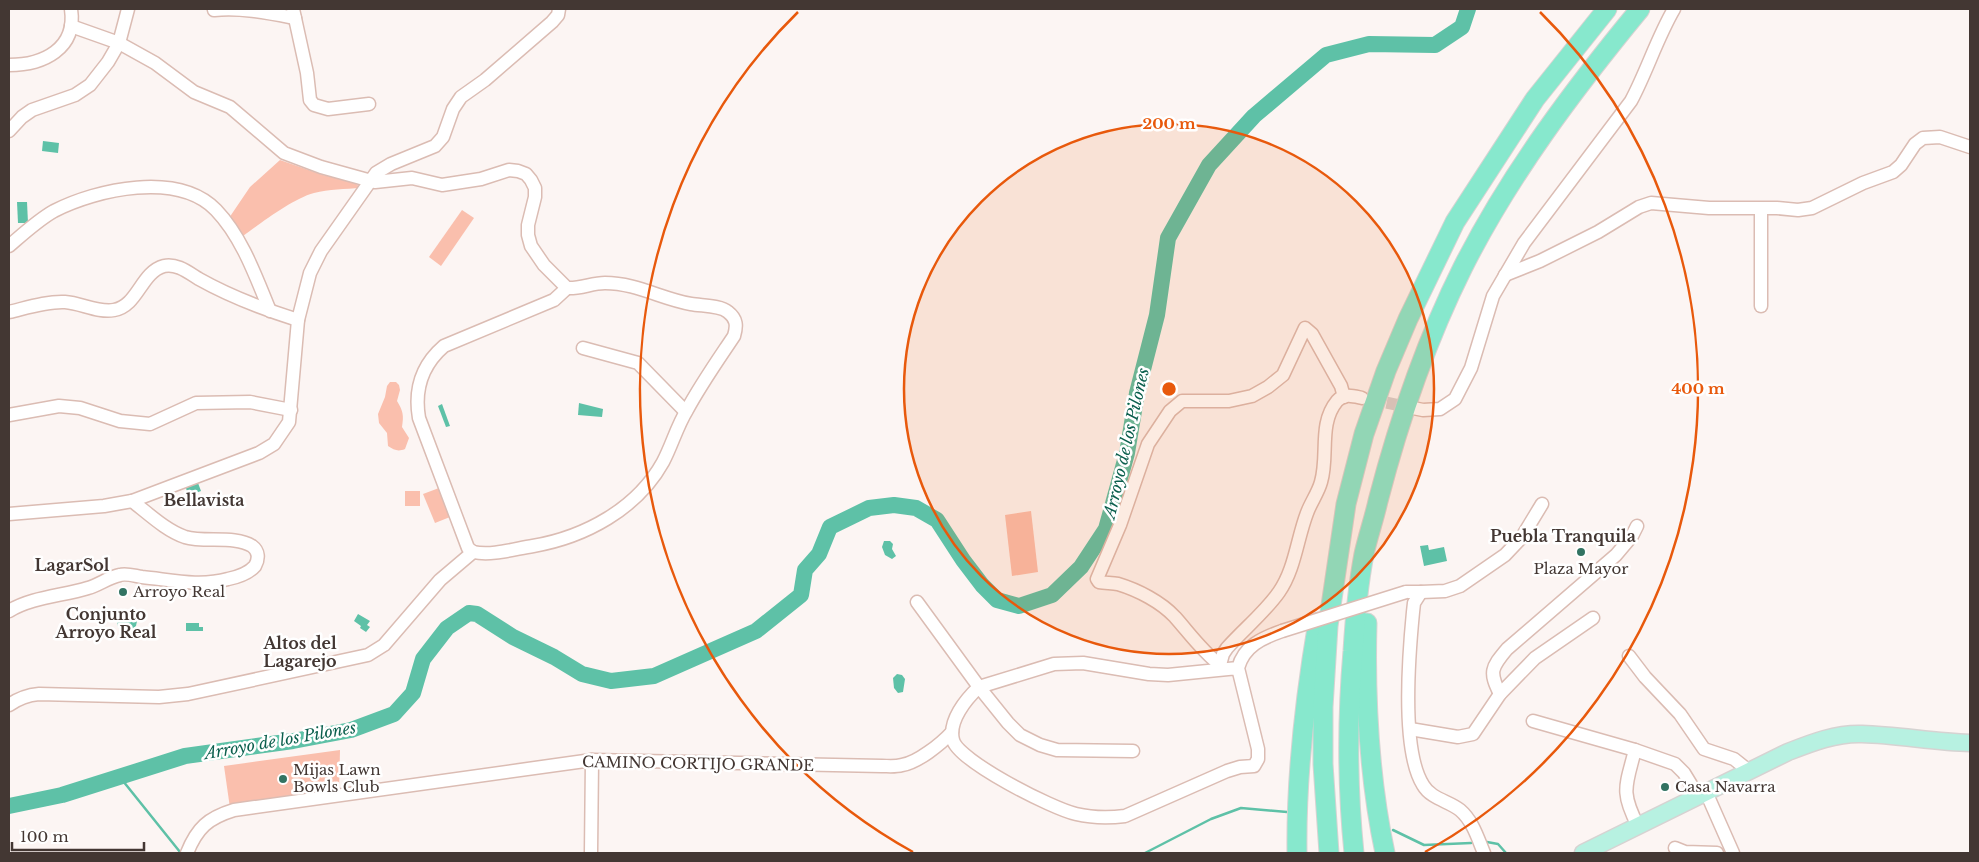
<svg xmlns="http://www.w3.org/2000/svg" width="1979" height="862" font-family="'Libre Baskerville',serif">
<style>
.green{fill:#fabfad}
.water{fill:#5ec1a7}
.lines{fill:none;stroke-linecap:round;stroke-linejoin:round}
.stream{stroke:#5ec1a7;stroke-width:2.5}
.river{stroke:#5ec1a7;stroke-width:16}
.minor-tunnel{stroke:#d7cfcd;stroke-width:12;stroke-dasharray:12 6;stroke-linecap:butt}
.minor-casing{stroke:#dbbcb3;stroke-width:15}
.major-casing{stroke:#d6d3d2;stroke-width:19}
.highway-casing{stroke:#d6d3d2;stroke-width:21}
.minor{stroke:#fff;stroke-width:12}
.major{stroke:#b7f1e1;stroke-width:16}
.highway{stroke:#87e8cd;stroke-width:19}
.minor-bridge-casing{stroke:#dbbcb3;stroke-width:15;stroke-linecap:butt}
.minor-bridge{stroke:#fff;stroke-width:12}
.ring{fill:none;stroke:#e8590c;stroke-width:2.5}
.poi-dot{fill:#327362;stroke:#fff;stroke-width:2}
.labels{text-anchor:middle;stroke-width:5;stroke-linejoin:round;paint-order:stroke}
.poi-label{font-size:15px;fill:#433733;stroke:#fff;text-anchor:start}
.street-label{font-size:15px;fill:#433733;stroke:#fff}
.water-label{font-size:16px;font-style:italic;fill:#0b5f4d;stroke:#fff}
.neighbourhood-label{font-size:16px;font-weight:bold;fill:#433733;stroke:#fff}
.centre{fill:#e8590c;stroke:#fff;stroke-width:2.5}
.ring-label{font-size:15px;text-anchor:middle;font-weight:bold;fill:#e8590c;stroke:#fff;stroke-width:5;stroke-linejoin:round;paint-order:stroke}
</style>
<rect width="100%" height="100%" fill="#fcf5f3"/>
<g class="green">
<path d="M280,160L323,175L354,182L361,188C345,189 329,189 314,193C292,199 261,223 243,236L229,218L250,187Z"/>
<polygon points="462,210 474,218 441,266 429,257"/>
<path d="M390,382H396L399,385L400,390L397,401C403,411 404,415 402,427L409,438L405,449C398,452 394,450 388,446L387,433L379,423L378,414L385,397L387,386Z"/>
<polygon points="439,488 450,517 435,523 423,494"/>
<rect x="405" y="491" width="15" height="15"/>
<polygon points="1031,511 1038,572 1012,576 1005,515"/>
<polygon points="340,750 339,793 230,808 224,766"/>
</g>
<g class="water">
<polygon points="43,141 59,143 58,153 42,151"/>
<polygon points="17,202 27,202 28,223 18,223"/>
<polygon points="579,403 603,409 602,417 578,415"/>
<polygon points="442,404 450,426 446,427 438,406"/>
<polygon points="198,483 201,491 188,496 186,488"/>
<polygon points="884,541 890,541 893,544 892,549 896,556 892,559 885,555 882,547"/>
<polygon points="1428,545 1429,550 1444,547 1447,561 1424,566 1420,546"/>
<polygon points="128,614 134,616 137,621 136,626 130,631 118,627 117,620 124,615"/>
<polygon points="358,614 370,621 367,625 370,627 366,632 360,628 361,626 354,621"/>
<polygon points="186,623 199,623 199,627 203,627 203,631 186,631"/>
<polygon points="897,674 902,675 905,679 903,692 898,693 894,688 893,678"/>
</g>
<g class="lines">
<g class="stream">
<polyline points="119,776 180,852"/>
<polyline points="1393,830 1424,845 1471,843"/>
<polyline points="1487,842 1498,844 1506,853"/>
<polyline points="1145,853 1211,819 1241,808 1287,812"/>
</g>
<polyline class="river" points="9,806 62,795 185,756 293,741 351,730 394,714 413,693 423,659 447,628 469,613 477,614 513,637 554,657 582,674 611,681 654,676 756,631 801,595 805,570 819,554 830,527 869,508 894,505 916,508 937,520 963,560 982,585 997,600 1019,606 1052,595 1081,567 1106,529 1127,453 1137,393 1157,315 1168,238 1209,165 1254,116 1326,55 1369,44 1435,45 1462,27 1468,9"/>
<polyline class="minor-tunnel" points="1369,399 1408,407"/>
<g class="minor-casing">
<g id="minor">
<polyline points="293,9 307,73 310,100 314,105 328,109 369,104"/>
<path d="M214,10C240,7 269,13 295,18"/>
<path d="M71,26L119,43L155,63L194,92L230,107L284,153L321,167L375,182L412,178L442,185L481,179L509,170L518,171L526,174L531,180L535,188V197L528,225V235L531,246L544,265L567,288C580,289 592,283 605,283C636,283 662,299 691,304C702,306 720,305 728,312C737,319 737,326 734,336C718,360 701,384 687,410C677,426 672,445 663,462C637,509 585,537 533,546C514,549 492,556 473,552"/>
<path d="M9,65C43,65 77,49 71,9"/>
<polyline points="9,131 22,117 32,110 75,95 90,85 108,62 119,43 128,9"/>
<path d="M9,246C23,234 38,220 54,211C97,189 178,171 216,210C242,237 256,277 270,311"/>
<polyline points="1505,275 1540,261 1598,232 1639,207 1651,203 1709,208 1777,208 1798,210 1812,208 1863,183 1893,172 1901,165 1915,144 1923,138 1940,137 1970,147"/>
<polyline points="1761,306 1761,209"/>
<path d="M9,312C26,308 47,301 65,302C81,303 98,313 114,310C138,306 141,272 164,266C177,263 189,273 199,279C231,297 263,309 298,320"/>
<polyline points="583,348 638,363 685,411"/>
<path d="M1408,407L1423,410L1440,409L1455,399L1471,368L1493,296L1524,243L1631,101C1647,71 1657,38 1674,9"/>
<polyline points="9,415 59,406 80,408 120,421 150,424 196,403 250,402 291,410"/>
<polyline points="9,514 104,506 132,501 259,453 274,444 289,422 298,320 310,273 321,251 376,173 391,164 435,146 443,137 453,109 461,97 485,80 552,22 558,15 559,9"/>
<path d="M473,552L468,548L419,418C414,389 422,365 444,346L554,300L567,288"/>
<path d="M1406,592H1421L1414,603L1413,612C1409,653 1401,750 1423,785C1431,799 1449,801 1460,810C1473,821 1478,839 1484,853"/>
<polyline points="1421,592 1445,591 1460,586 1505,555 1522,537 1542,504"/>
<polyline points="917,602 979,687 1008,723 1020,735 1040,745 1057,750 1133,751"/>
<path d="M9,611C32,597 62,596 88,588C99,585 109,577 120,575C126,573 135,576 142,577C172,580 199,587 228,579C238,577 248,574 255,566C259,559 259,551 252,546C235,535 204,543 185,537C165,530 148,513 132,501"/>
<polyline points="1629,656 1645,677 1680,714 1704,749 1734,759 1749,771"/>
<path d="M1220,665L1223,654L1227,648C1244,629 1265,612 1279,592C1295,569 1297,539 1307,513C1311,502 1318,493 1321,482C1329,455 1318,424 1337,401C1344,393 1353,396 1362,398"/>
<path d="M1238,668L1258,749V759L1254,766L1240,767L1227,771L1125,816C1109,818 1093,818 1076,814C1053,809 958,761 953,740C948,721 966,699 979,687L1054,664L1083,663L1149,674L1168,675L1238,668C1244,646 1262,638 1282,631"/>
<path d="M1222,669L1220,665C1202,651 1190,634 1175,617C1161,602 1138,590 1118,584C1112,583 1105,583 1099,582L1097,579L1120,525L1148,444L1170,411L1182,401H1229L1252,396L1268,387L1283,375L1305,328L1312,334L1341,386L1344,397"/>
<path d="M1500,694C1489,672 1491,668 1507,649L1616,555L1632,536L1637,526"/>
<path d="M9,705C19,698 27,695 39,694L159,697L188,694L368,655L384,645L440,580L473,552"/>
<polyline points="1533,721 1635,750 1675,764 1684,773 1698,796"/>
<polyline points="1410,729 1458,737 1473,734 1500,694 1535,658 1593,618"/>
<path d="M1635,750C1626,786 1620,791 1638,826"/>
<polyline points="1706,792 1733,853"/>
<polyline points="1675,848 1685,852 1717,853"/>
<path d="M187,853C197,828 208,818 234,810L592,760L882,766C888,766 895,767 902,765C917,763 941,744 952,732"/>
<polyline points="591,853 592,760"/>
</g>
</g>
<g class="major-casing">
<path id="major" d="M1583,853L1788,752C1811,743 1836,733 1862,734C1898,735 1934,742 1970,743"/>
</g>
<g class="highway-casing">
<g id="highway">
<path d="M1367,623C1365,700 1369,778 1385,853"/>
<path d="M1297,853C1296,776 1305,698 1318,622"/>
<polyline points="1329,853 1323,764 1323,707 1328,626 1346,504 1364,434 1386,371 1408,319 1455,222 1535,99 1607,9"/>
<path d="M1354,853C1347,784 1347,720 1353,651C1355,619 1358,586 1364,554C1368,536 1374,519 1378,501C1399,420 1426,341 1463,267C1510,174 1574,89 1640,9"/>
</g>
</g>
<use href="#minor" class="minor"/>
<use href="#major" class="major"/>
<use href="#highway" class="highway"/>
<g class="minor-bridge-casing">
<polyline id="minor-bridge" points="1282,631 1406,592"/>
</g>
<use href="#minor-bridge" class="minor-bridge"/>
</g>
<circle cx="1169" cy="389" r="265" fill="#e8590c" fill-opacity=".12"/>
<g class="ring">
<circle cx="1169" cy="389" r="265"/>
<path d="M913 852A529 529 0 0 1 798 12M1540 12A529 529 0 0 1 1425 852"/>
</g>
<g class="poi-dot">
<circle cx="1581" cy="552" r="5"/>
<circle cx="123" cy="592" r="5"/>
<circle cx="283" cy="779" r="5"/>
<circle cx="1665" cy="787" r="5"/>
</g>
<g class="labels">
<g class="poi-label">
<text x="1581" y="574" text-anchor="middle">Plaza Mayor</text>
<text x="133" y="597">Arroyo Real</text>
<text x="293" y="775">Mijas Lawn<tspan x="293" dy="17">Bowls Club</tspan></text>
<text x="1675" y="792">Casa Navarra</text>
</g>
<g class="street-label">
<text transform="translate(698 764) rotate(1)" y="5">CAMINO CORTIJO GRANDE</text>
</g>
<g class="water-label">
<text transform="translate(1126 443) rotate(-77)" y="6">Arroyo de los Pilones</text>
<text transform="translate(280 740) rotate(-10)" y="6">Arroyo de los Pilones</text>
</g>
<g class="neighbourhood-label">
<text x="204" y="506">Bellavista</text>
<text x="1563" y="542">Puebla Tranquila</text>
<text x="72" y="571">LagarSol</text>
<text x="106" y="620">Conjunto<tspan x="106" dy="18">Arroyo Real</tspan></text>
<text x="300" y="649">Altos del<tspan x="300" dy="18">Lagarejo</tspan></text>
</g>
</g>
<circle cx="1169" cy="389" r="8" class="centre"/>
<g class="ring-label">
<text x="1169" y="129">200 m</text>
<text x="1698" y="394">400 m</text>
</g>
<rect width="1979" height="862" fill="none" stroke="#433733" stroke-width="20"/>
<path d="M12 842v8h132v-8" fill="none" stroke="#433733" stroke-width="2.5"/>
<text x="20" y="842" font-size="15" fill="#433733" stroke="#ffffff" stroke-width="4" paint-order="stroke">100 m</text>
</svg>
